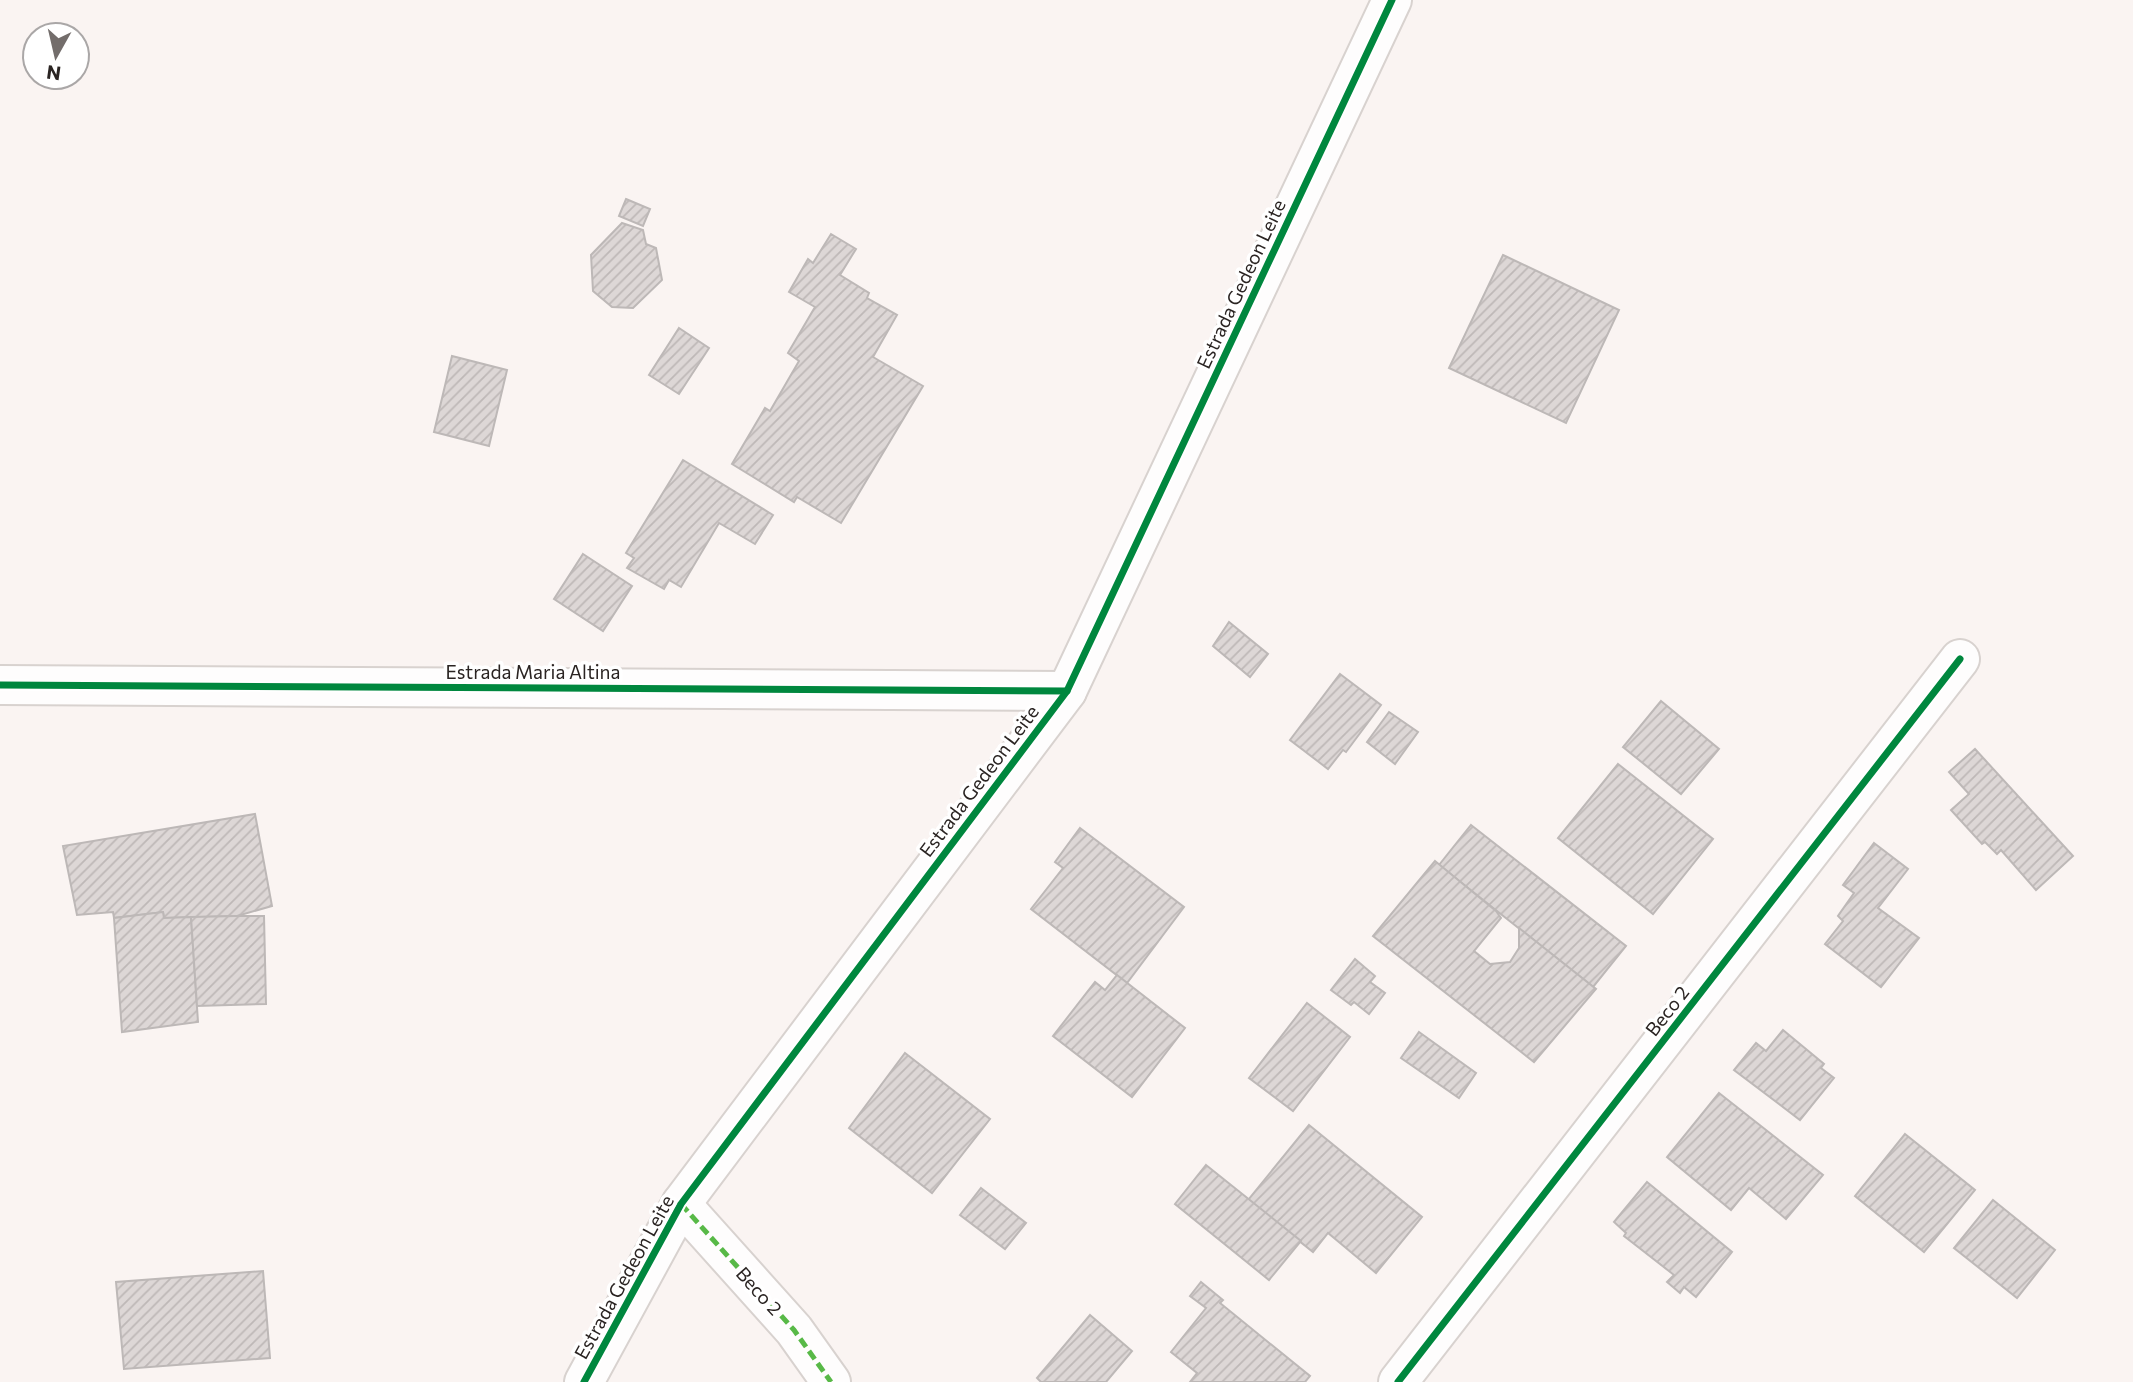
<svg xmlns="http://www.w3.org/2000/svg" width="2133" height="1382" font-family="Commissioner,sans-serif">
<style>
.building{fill:url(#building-hatch);stroke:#bdb8b7;stroke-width:2}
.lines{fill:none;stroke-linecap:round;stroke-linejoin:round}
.street-casing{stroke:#d8d2cf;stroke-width:42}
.secondary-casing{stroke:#d8d2cf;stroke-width:42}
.street{stroke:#fefdfd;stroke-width:38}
.secondary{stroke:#fefdfd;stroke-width:38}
.quiet{stroke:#58b947;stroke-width:5;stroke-dasharray:10 5;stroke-linecap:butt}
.cycleway-casing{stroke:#fff;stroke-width:11}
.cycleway{stroke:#00873e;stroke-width:7}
.labels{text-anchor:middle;stroke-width:7;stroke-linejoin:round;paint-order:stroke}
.street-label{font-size:19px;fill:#2a2422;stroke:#fff}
</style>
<defs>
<pattern id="building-hatch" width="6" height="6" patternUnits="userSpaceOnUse" patternTransform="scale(1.75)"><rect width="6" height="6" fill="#ddd7d6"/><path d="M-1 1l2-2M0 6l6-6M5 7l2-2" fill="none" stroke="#beb8b7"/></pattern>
</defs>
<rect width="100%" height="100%" fill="#faf4f2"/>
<g class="building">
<polygon points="626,199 650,209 643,226 619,216"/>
<polygon points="622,223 643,230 646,244 656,248 662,280 633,308 612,307 593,291 591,255"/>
<polygon points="831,234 856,249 840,275 869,293 867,298 897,315 873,357 923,386 841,523 797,497 794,502 732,464 765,408 770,411 799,361 788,353 815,307 789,292 808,259 813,263"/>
<polygon points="1503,255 1619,310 1566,423 1449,368"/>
<polygon points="679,328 709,348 679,394 649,375"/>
<polygon points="452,356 507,370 489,446 434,432"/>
<polygon points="683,460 773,515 755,544 719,523 681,587 669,580 664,589 627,568 634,558 626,553"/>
<polygon points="583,554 632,586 603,631 554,599"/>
<polygon points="1229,622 1268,654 1250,677 1213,646"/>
<polygon points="1340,674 1381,705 1346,752 1343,750 1328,769 1290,740"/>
<polygon points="1661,701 1719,749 1681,794 1623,747"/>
<polygon points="1389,712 1418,732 1395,764 1367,742"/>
<polygon points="1975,749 2073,856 2036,890 2001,850 1997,854 1985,842 1982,844 1951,810 1969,794 1949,772"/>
<polygon points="1618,764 1713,839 1653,914 1558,838"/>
<polygon points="255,814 272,906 237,916 164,918 163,912 114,918 113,912 77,915 63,846"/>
<polygon points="1471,825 1626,946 1593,987 1439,865"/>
<polygon points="1080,828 1184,907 1127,983 1031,909 1063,868 1055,862"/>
<polygon points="1874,843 1908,869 1878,908 1919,938 1881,987 1825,944 1843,921 1838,916 1854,893 1843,885"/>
<polygon points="1435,861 1496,911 1501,918 1474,951 1490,964 1510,962 1519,948 1519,928 1596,989 1534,1062 1373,936"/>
<polygon points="163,912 164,918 191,917 198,1022 122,1032 114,918"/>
<polygon points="237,916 264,916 266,1004 197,1006 191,917"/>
<polygon points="1355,959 1375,976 1370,982 1385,993 1369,1014 1354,1002 1351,1005 1331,990"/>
<polygon points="1117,975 1185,1028 1132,1097 1053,1036 1095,982 1105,990"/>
<polygon points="1307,1003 1350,1037 1293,1111 1249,1078"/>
<polygon points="1783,1030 1824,1064 1821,1068 1834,1078 1800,1120 1734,1070 1756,1043 1766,1051"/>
<polygon points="1419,1032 1476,1073 1459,1098 1401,1058"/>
<polygon points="905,1053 990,1119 932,1193 849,1128"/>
<polygon points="1719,1093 1823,1175 1786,1219 1749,1188 1731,1210 1667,1157"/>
<polygon points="1309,1125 1422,1217 1376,1273 1328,1233 1313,1252 1248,1200"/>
<polygon points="1905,1134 1975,1190 1924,1252 1855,1196"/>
<polygon points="1206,1165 1301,1241 1269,1280 1175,1204"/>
<polygon points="1647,1182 1732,1252 1696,1297 1684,1287 1680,1293 1667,1282 1674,1275 1624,1236 1626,1233 1614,1222"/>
<polygon points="981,1188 1026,1223 1005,1249 960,1215"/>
<polygon points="1993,1200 2055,1250 2017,1298 1954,1248"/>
<polygon points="263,1271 270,1358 124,1369 116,1282"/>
<polygon points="1201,1282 1223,1300 1220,1303 1310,1376 1305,1382 1190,1382 1197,1373 1171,1352 1206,1308 1190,1296"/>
<polygon points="1090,1315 1132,1351 1106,1382 1041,1382 1037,1378"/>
</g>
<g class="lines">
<g class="street-casing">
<g id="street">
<polyline points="0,685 1067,691"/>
<polyline points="681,1204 794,1330 831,1382"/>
<polyline points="1398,1382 1960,659"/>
</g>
</g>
<g class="secondary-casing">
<polyline id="secondary" points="584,1382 681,1204 1067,691 1392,0"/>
</g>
<use href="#street" class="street"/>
<use href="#secondary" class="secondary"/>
<polyline class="quiet" points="681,1204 794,1330 831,1382"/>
<g class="cycleway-casing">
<g id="cycleway">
<polyline points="0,685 1067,691"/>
<polyline points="584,1382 681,1204 1067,691 1392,0"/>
<polyline points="1398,1382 1960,659"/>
</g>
</g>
<use href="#cycleway" class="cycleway"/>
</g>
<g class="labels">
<g class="street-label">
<text transform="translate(1241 284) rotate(-65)" y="7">Estrada Gedeon Leite</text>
<text x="533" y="679">Estrada Maria Altina</text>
<text transform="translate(979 781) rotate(-53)" y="7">Estrada Gedeon Leite</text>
<text transform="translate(1667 1011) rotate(-52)" y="7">Beco 2</text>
<text transform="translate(624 1277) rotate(-61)" y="7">Estrada Gedeon Leite</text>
<text transform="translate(759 1291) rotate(48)" y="7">Beco 2</text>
</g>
</g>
<g transform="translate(56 56) rotate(188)"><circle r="33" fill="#ffffff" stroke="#aaa7a7" stroke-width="2"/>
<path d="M0-5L12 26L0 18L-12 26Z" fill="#736d6b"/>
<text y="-10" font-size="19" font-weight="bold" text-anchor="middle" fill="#2a2422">N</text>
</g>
</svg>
